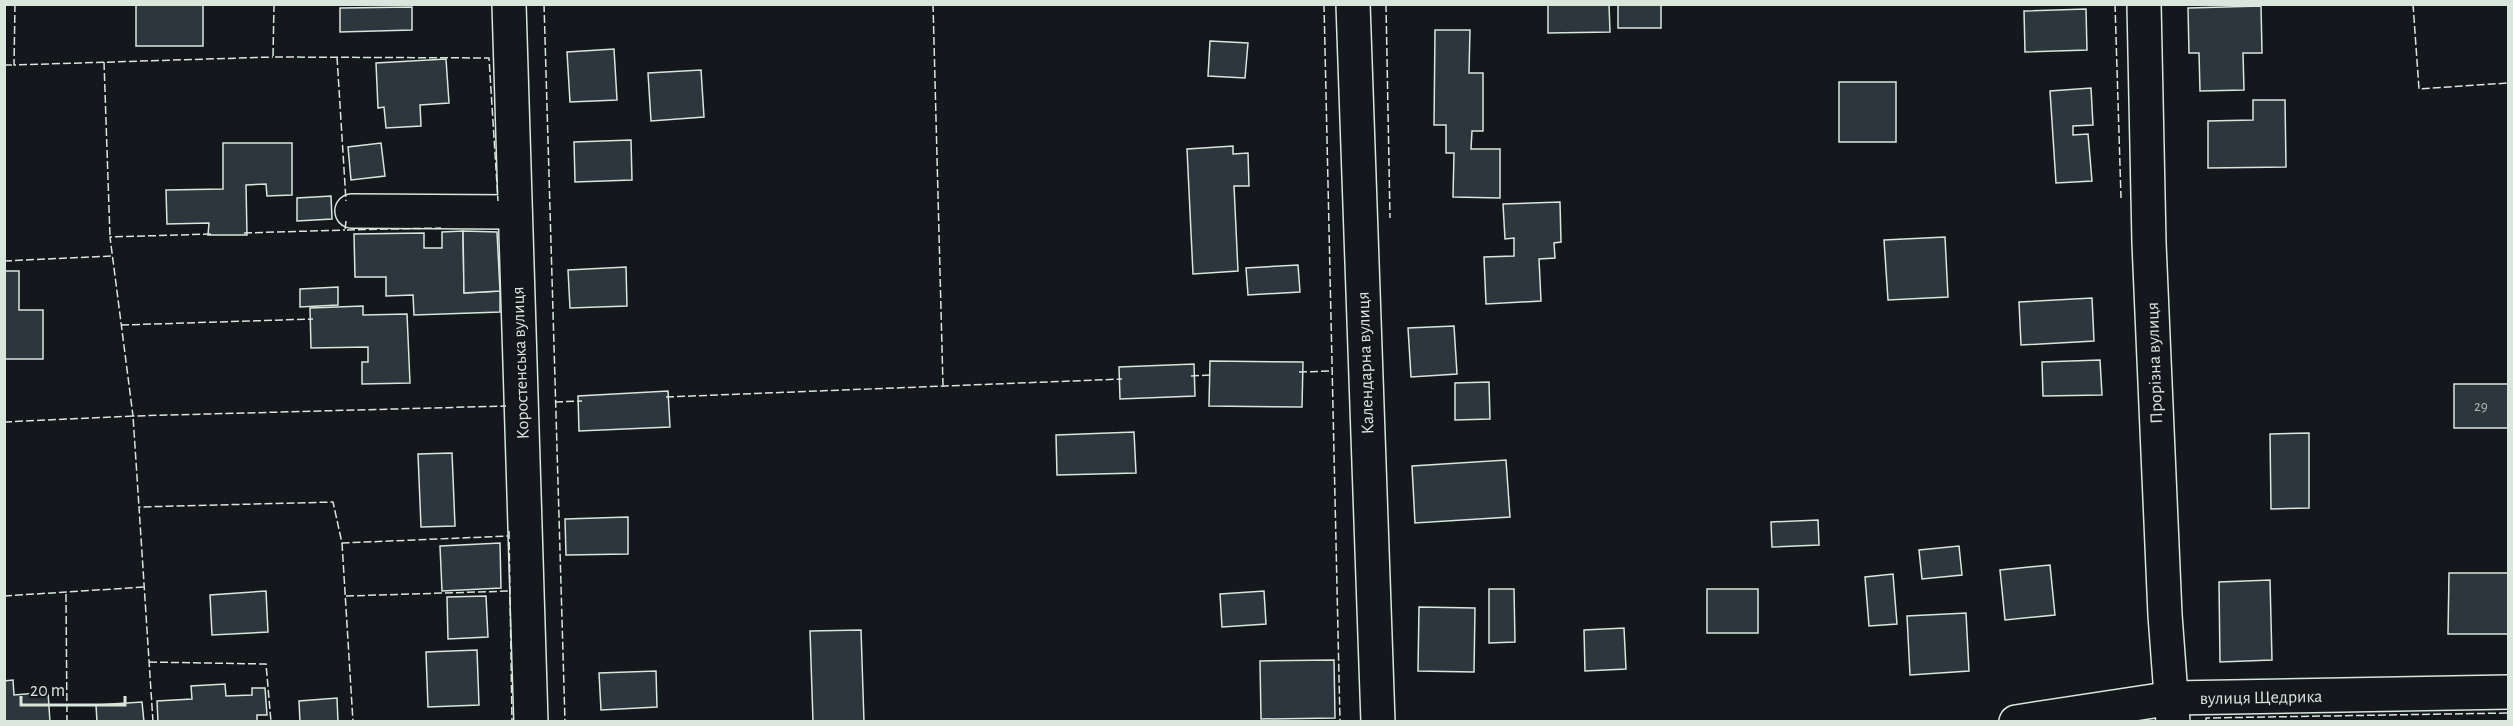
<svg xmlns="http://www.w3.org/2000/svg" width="2513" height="726" font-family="'Alegreya Sans',sans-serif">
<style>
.building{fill:#2c363c;stroke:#d8e6dc;stroke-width:1.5}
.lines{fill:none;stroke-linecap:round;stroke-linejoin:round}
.minor-casing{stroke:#d8e6dc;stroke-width:36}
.minor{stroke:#14181c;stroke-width:33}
.fence{stroke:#d8e6dc;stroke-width:1.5;stroke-dasharray:8 3;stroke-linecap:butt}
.labels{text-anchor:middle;stroke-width:4.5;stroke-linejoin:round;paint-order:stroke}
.number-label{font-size:15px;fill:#adbab4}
.street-label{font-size:18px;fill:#d8e6dc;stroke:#14181c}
</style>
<rect width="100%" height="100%" fill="#14181c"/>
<g class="building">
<rect x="136" y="4" width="67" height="42"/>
<polygon points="1548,4 1609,4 1610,32 1548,33"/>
<rect x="1618" y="4" width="43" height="24"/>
<polygon points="2261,6 2262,53 2243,53 2244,90 2200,91 2199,53 2189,53 2188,8"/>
<polygon points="412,7 412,30 340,32 340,8"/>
<polygon points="2086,9 2087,50 2025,52 2024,11"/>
<polygon points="1435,30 1470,30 1469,73 1483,73 1483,131 1472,131 1471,149 1500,149 1500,198 1453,197 1454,153 1446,153 1446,125 1434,125"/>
<polygon points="1210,41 1248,43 1245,78 1208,76"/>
<polygon points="614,49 617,100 570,102 567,52"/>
<polygon points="446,59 449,103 420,105 421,126 386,128 384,107 378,108 376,63"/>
<polygon points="701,70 704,117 651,121 648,73"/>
<rect x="1839" y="82" width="57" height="60"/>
<polygon points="2091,88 2093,125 2073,126 2073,135 2088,134 2092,181 2056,183 2050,91"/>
<polygon points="2253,100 2285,100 2286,167 2208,168 2208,121 2253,120"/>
<polygon points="631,140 632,180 575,182 574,142"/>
<polygon points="223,143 292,143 292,195 267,196 266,184 246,185 247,235 208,235 209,223 167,224 166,190 223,189"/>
<polygon points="381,143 385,176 351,180 348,147"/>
<polygon points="1233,146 1233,154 1248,153 1249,186 1234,186 1238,271 1193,274 1187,149"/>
<polygon points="331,196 332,219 297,221 297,198"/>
<polygon points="1560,202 1561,242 1554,243 1555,258 1539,259 1541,301 1486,304 1484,257 1514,256 1514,238 1505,239 1503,204"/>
<polygon points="463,231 464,293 500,291 500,312 414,315 413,295 386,296 386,277 355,277 354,234 424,233 424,248 442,248 442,232"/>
<polygon points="463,231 497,232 500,291 464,293"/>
<polygon points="1945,237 1948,297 1888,300 1884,240"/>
<polygon points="1298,265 1300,292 1248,295 1246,268"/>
<polygon points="626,267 627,306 570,308 568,270"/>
<polygon points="4,271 19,271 19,310 43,310 43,359 4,359"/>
<polygon points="338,287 338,305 300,307 300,289"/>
<polygon points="2092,298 2094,341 2021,345 2019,302"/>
<polygon points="363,306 363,315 407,314 410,383 362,384 362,362 368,362 368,347 311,348 310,308"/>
<polygon points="1454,326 1457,374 1411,377 1408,328"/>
<polygon points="2100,360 2102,395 2043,396 2042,362"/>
<polygon points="1210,361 1303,362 1302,407 1209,406"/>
<polygon points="1194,364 1195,396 1120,399 1119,367"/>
<polygon points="1489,382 1490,419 1455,420 1455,383"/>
<rect x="2454" y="384" width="54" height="44"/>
<polygon points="668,391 670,427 579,431 578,396"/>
<polygon points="1134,432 1136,473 1057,475 1056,435"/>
<polygon points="2309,433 2309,508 2271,509 2270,434"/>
<polygon points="452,453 455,526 421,527 418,454"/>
<polygon points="1506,460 1510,517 1415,523 1412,466"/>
<polygon points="628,517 628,554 566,555 565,519"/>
<polygon points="1818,520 1819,545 1772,547 1771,522"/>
<polygon points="500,543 501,588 442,591 440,546"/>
<polygon points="1959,546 1962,575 1922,579 1919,550"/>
<polygon points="2050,565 2055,615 2005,620 2000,570"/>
<polygon points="2449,573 2508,573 2508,634 2448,634"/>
<polygon points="1893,574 1897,624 1869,626 1865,577"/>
<polygon points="2270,580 2272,660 2220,662 2219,582"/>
<polygon points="1489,589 1514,589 1515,642 1489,643"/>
<rect x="1707" y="589" width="51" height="44"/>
<polygon points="266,591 268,632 212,635 210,595"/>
<polygon points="1264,591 1266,624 1222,627 1220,594"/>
<polygon points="486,596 488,637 448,639 447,597"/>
<polygon points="1419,607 1475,608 1474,672 1418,671"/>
<polygon points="1966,613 1969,671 1910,675 1907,616"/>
<polygon points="1624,628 1626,669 1585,671 1584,630"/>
<polygon points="861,630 864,722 813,722 810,631"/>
<polygon points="477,650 479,705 428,707 426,652"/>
<polygon points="1334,660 1335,718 1261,719 1260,661"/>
<polygon points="656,671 657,707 601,710 599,673"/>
<polygon points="13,680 14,695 48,692 50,722 4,722 4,681"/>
<polygon points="225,684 226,696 252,695 252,688 265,688 267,715 257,715 257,722 158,722 157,701 192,699 191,686"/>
<polygon points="337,698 338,722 300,722 299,701"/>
<polygon points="142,702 144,722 97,722 96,705"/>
</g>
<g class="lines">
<g class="minor-casing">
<g id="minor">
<polyline points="509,4 531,722"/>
<polyline points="1353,4 1378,722"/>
<polyline points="2144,4 2149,243 2165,615 2173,722"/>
<polyline points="352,211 515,212"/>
<polyline points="2016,722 2173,698 2508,692"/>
</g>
</g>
<use href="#minor" class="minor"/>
<g class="fence">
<polyline points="15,4 14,65 273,57"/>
<polyline points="274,4 273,57 489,58 498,201"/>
<polyline points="544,4 565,722"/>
<polyline points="933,4 943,386"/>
<polyline points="1324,4 1340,722"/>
<polyline points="1386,4 1390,218"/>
<polyline points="2115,4 2121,198"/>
<polyline points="2413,4 2419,89 2508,83"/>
<polyline points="337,57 346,201"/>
<polyline points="104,62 110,237"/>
<polyline points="4,65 14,65"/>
<polyline points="346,221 345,230 441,228"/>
<polyline points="244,233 345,230"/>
<polyline points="211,234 110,237 133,416 506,406"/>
<polyline points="4,261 112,256"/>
<polyline points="121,325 313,319"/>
<polyline points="1299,372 1332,371"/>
<polyline points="1191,376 1212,375"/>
<polyline points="666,397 1122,379"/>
<polyline points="555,402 582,401"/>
<polyline points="4,422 133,416 139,507"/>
<polyline points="509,531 512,722"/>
<polyline points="342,543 353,722"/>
<polyline points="66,594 67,722"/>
<polyline points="4,596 144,587"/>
<polyline points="346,596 510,591"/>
<polyline points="149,662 266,664 271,722"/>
<polyline points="153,722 139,507 333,502 342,543 509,536"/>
<polyline points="2206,722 2206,718 2508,713"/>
</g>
</g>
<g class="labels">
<g class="number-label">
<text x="2481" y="411">29</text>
</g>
<g class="street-label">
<text transform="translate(520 363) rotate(-92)" y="6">Коростенська вулиця</text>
<text transform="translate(1365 363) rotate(-92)" y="6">Календарна вулиця</text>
<text transform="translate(2154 363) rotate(-92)" y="6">Прорізна вулиця</text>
<text transform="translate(2261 697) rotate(-1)" y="6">вулиця Щедрика</text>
</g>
</g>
<rect width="2513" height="726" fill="none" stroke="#d8e6dc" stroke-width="12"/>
<path d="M21 696v9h104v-9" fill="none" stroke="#d8e6dc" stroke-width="3"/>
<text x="30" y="696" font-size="18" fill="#d8e6dc" stroke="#14181c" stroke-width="4.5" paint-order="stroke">20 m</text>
</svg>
